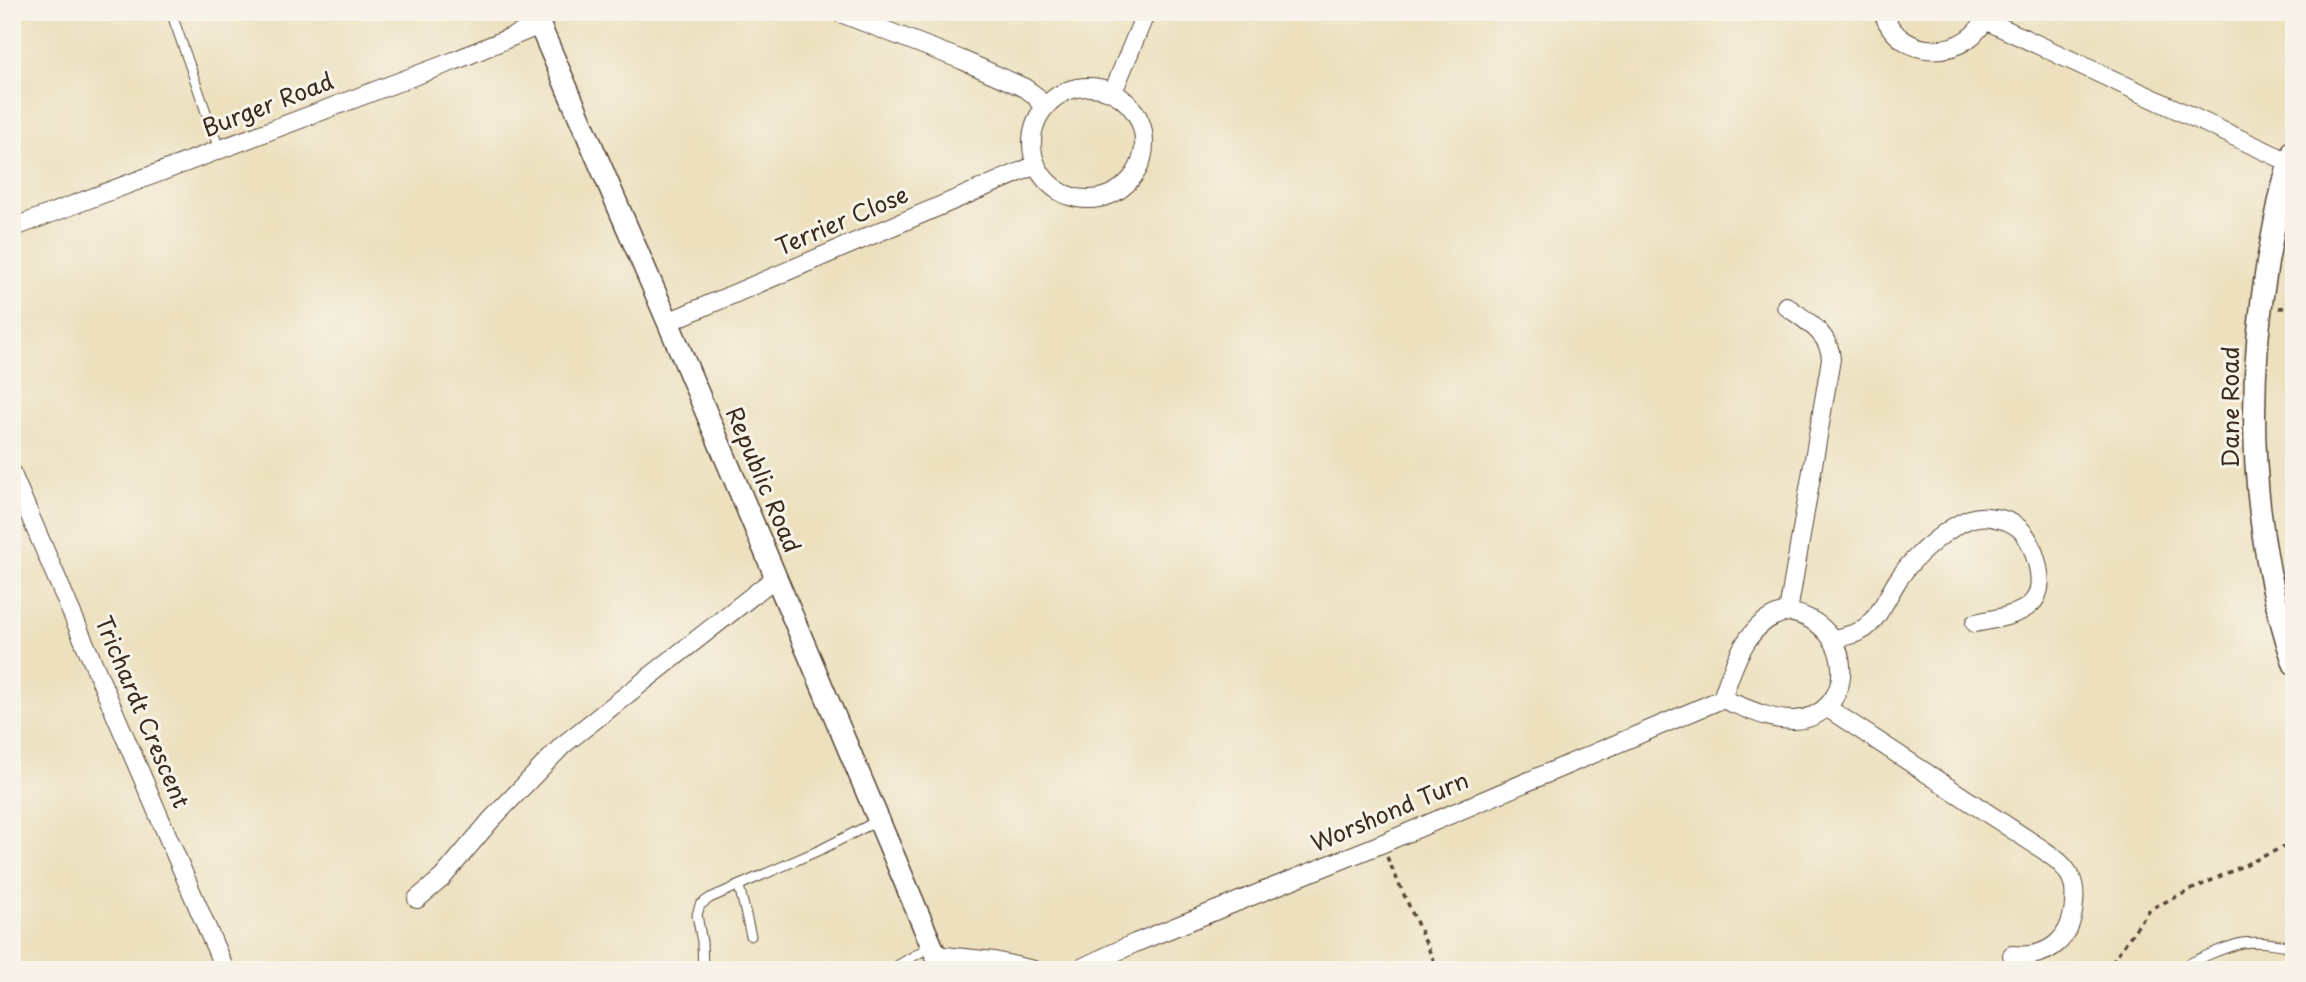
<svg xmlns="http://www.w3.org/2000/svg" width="2306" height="982" font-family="'Playpen Sans',sans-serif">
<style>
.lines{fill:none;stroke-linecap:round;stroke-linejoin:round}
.service-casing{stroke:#564536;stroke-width:11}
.minor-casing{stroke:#564536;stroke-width:20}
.tertiary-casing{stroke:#564536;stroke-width:24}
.path{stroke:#564536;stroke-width:3.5;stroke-dasharray:5 5;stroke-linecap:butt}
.service{stroke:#fff;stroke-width:9}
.minor{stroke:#fff;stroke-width:18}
.tertiary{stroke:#fff;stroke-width:21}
.labels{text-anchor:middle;stroke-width:6;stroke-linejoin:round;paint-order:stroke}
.street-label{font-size:23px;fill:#3b2a1e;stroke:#f7f3e8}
</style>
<rect width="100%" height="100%" fill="#f7f3e8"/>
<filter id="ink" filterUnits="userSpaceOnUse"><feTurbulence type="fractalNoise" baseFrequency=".0143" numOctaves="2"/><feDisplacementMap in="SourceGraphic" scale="14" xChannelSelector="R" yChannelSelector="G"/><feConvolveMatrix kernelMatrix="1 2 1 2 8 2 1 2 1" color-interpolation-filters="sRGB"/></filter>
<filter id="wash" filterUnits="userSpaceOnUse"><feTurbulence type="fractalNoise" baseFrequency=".00686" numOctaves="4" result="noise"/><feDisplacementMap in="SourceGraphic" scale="28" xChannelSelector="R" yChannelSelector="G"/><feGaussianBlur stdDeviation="1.57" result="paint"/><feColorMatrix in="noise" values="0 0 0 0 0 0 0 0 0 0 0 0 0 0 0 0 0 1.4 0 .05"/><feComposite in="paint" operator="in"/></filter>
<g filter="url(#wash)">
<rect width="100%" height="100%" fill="#ece0be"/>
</g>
<g filter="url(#ink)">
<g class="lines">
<g class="service-casing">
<g id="service">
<polyline points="171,12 219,149"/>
<polyline points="739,886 751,936"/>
<polyline points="703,970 702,942 697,915 700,905 710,898 822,849 877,821"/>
<polyline points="890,970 931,946"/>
<path d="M2179,970C2191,961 2228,946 2242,943C2259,941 2278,944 2294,948"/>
</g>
</g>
<g class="minor-casing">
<g id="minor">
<polyline points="838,12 962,60 1025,88 1036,96 1043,109"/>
<path d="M1883,12C1899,63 1971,61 1988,12"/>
<polyline points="1985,20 2289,162"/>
<circle cx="1088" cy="143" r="56"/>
<polyline points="1113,92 1146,12"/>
<polyline points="12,228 454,61 540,25"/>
<path d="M1786,306C1805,320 1830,333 1831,359L1788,612"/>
<polyline points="668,322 1036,165"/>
<polyline points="12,474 225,970"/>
<path d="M1788,612C1859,624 1857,717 1794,720C1770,721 1744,707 1722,699C1733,665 1748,618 1788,612Z"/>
<path d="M1834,639C1845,636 1860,634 1868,626C1882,613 1889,592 1900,577C1913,557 1955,519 1979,517C1984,516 1990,517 1995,518C2015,521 2026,531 2033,550C2054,608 2023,614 1975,623"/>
<path d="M1826,707L2042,849C2053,857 2064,864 2070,876C2074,883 2075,894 2074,903C2072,939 2049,959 2012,955"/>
<polyline points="417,899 442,878 491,820 563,745 776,577"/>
<polyline points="935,955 994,961 1034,970"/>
<polyline points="1077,970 1135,943 1381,844 1722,699"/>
</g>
</g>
<g class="tertiary-casing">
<g id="tertiary">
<polyline points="534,12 668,322 942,970"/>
<path d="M2294,150C2281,184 2275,223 2268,259C2245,394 2250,533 2294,664"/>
</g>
</g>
<g class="path">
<polyline points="2279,308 2294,307"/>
<polyline points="1387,857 1438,970"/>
<polyline points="2106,970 2150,909 2294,842"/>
</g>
<use href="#service" class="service"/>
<use href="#minor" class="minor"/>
<use href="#tertiary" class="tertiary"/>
</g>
</g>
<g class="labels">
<g class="street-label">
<text transform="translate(268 105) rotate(-21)" y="8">Burger Road</text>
<text transform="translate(842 221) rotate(-23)" y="8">Terrier Close</text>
<text transform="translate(2231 407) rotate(-90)" y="8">Dane Road</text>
<text transform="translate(763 480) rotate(67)" y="8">Republic Road</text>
<text transform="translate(142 712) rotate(67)" y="8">Trichardt Crescent</text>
<text transform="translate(1390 812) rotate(-23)" y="8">Worshond Turn</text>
</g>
</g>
<rect width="2306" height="982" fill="none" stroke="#f7f3e8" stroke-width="42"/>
</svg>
